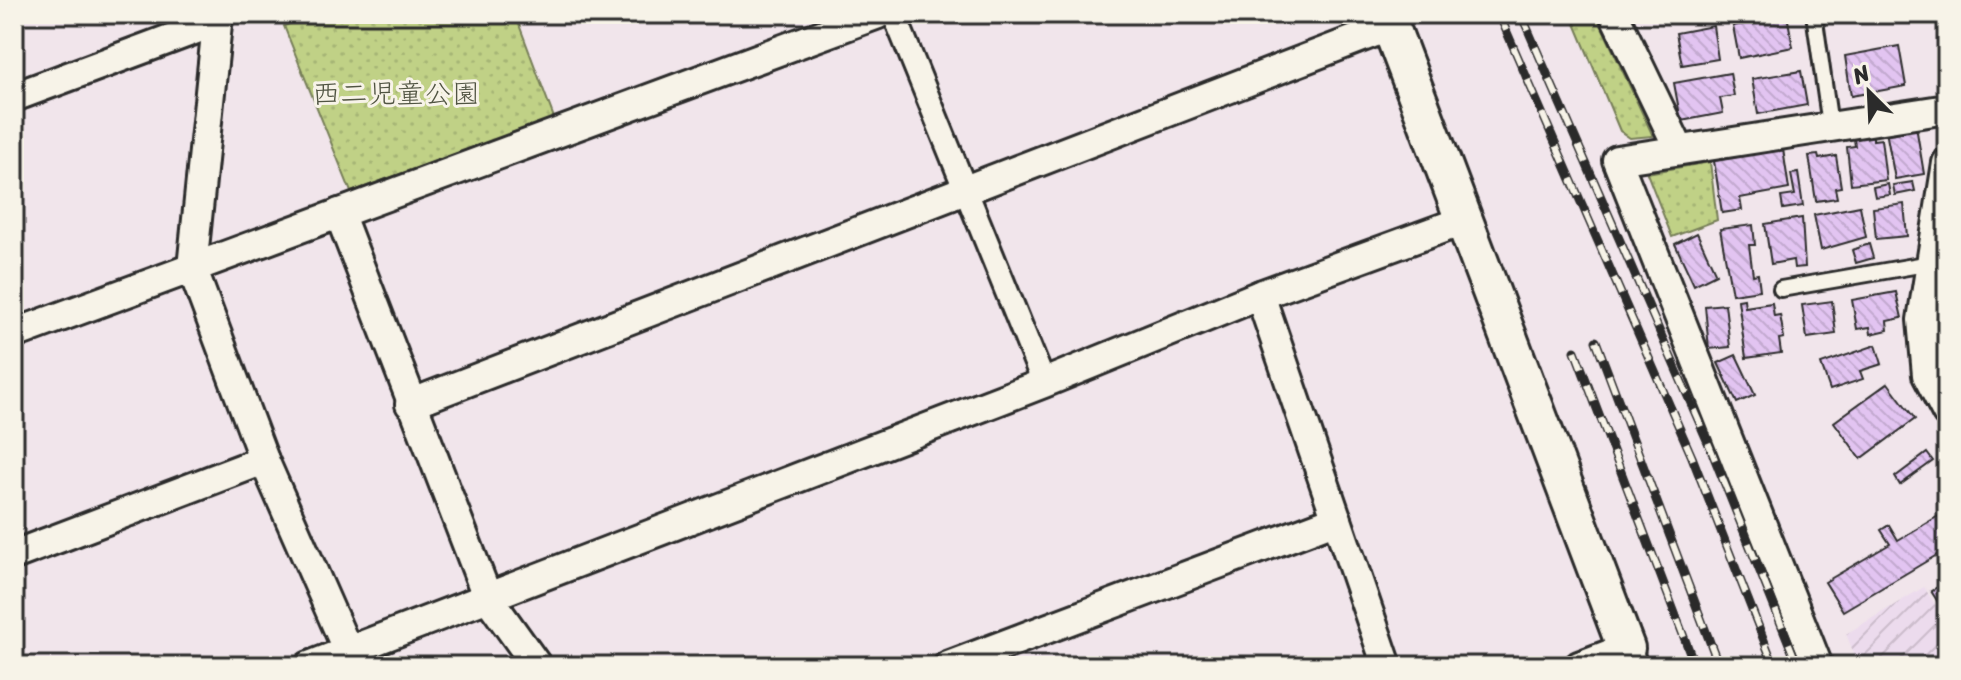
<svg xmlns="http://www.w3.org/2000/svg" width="1961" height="680" font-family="Sriracha,'Klee One',sans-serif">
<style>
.industrial{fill:url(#industrial-furrows)}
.grass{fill:url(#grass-dots);stroke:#767e58;stroke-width:2}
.building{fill:url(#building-back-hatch);stroke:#2b2b2b;stroke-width:2}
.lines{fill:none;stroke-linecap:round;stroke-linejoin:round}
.service-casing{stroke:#2b2b2b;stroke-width:20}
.pedestrian-casing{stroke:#2b2b2b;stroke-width:28}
.minor-casing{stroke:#2b2b2b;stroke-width:34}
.tertiary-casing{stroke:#2b2b2b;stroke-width:42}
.service{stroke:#f7f3e8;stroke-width:14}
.pedestrian{stroke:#f7f3e8;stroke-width:22}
.minor{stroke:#f7f3e8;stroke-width:28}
.tertiary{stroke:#f7f3e8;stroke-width:36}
.rail-casing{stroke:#2b2b2b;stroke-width:9}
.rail{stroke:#f7f3e8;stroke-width:6;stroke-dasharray:18;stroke-linecap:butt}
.labels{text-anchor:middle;stroke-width:6;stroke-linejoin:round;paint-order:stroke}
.park-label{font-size:28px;fill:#505442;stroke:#f7f3e8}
</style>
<defs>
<pattern id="industrial-furrows" width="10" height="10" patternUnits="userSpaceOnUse" patternTransform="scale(2)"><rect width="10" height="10" fill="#ecdbed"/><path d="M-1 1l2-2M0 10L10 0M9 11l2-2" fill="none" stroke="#cbbccb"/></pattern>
<pattern id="grass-dots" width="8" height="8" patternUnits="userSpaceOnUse" patternTransform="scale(2)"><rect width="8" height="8" fill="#c0d186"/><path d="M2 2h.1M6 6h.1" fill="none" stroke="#a5b474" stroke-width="1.8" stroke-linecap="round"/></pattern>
<pattern id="building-back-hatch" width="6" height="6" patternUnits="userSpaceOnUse" patternTransform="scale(2)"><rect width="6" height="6" fill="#e2c4f1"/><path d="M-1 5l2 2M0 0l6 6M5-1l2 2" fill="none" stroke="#c2a9cf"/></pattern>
</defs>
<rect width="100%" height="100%" fill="#f1e5eb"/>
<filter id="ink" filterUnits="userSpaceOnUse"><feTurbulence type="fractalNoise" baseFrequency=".0125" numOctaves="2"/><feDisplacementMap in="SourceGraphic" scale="16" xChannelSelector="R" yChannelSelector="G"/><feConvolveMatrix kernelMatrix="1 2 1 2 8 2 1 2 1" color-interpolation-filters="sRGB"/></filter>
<g filter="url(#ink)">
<polygon class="industrial" points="1924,587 1947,624 1947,666 1859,666 1846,634"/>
<g class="grass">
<polygon points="314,14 515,14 554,118 351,192 284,26"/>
<polygon points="1571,14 1596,14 1653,136 1630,138 1620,131"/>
<polygon points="1710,162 1717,220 1672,237 1647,173"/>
</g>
<g class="building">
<polygon points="1787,15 1793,47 1739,58 1733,26"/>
<polygon points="1713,26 1718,59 1682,65 1676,33"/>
<polygon points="1899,46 1906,86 1851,96 1845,56"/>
<polygon points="1801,71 1807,105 1758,114 1752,79"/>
<polygon points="1730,73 1734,96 1720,98 1723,113 1681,121 1674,83"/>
<polygon points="1916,126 1924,174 1895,179 1886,131"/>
<polygon points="1873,136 1873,140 1881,139 1886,180 1851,184 1847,147 1855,146 1854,139"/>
<polygon points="1783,149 1789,189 1740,198 1742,210 1722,213 1714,161"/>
<polygon points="1818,155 1819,159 1836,156 1841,187 1835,188 1837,198 1816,201 1809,156"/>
<polygon points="1798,173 1803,206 1783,209 1781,197 1795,195 1791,174"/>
<polygon points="1913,182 1915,191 1895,195 1893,185"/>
<polygon points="1888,184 1890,195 1875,197 1873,187"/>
<polygon points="1904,204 1907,236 1876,239 1873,208"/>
<polygon points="1860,206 1866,237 1821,250 1814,215"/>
<polygon points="1802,218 1805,267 1794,268 1793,260 1771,264 1765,224"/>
<polygon points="1753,225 1755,245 1749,245 1753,275 1758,274 1760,290 1732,294 1720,229"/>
<polygon points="1697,233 1716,274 1694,285 1675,244"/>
<polygon points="1869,244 1873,258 1856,263 1852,250"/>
<polygon points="1896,292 1902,318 1887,321 1888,330 1871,334 1870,327 1857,329 1852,300"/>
<polygon points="1744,299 1745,307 1772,303 1774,316 1780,315 1784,338 1779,339 1781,353 1746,358 1738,300"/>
<polygon points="1832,301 1836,334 1807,338 1802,305"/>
<polygon points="1725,304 1730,347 1709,349 1705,306"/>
<polygon points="1940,322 1947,323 1947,348 1939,347"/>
<polygon points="1876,345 1882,364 1860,371 1863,379 1830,390 1821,364"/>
<polygon points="1736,355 1755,395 1737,403 1718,363"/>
<polygon points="1888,383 1915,419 1861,459 1834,422"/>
<polygon points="1927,453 1933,461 1900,485 1895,477"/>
<polygon points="1947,511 1947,549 1843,611 1825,582 1890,544 1881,530 1889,525 1898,540"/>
<polygon points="1947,581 1947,616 1931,591"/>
</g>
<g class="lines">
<g class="service-casing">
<g id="service">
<polyline points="1814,14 1830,125"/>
<polyline points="1781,289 1931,263"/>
</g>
</g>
<g class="pedestrian-casing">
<polyline id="pedestrian" points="894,14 1044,383"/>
</g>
<g class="minor-casing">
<g id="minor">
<polyline points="218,14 192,268 264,460 348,651"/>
<polyline points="1614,14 1679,149"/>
<polyline points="14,97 218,21"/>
<polyline points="1947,163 1922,320 1927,375 1947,413"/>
<polyline points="339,213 487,596 537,666"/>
<polyline points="1260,295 1387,666"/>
<polyline points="14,334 878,14"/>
<polyline points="410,404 1391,26"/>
<polyline points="14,555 264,460"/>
<polyline points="309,666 1044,383 1260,295 1465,220"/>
<polyline points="948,666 1337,519"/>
<polyline points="1579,666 1626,648 1633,666"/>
<polyline points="1818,666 1617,160 1947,109"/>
</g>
</g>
<g class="tertiary-casing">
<polyline id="tertiary" points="1386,14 1626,648"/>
</g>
<use href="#service" class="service"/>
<use href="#pedestrian" class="pedestrian"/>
<use href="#minor" class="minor"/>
<use href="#tertiary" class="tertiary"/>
<g class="rail-casing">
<g id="rail">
<polyline points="1499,14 1692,457 1774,666"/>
<polyline points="1521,14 1710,447 1798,666"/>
<polyline points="1596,341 1719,666"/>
<polyline points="1575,351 1695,666"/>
</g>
</g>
<use href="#rail" class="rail"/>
</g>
</g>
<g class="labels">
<g class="park-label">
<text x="396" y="103">西二児童公園</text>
</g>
</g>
<rect width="1961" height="680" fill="none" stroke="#f7f3e8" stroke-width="48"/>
<rect x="24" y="24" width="1913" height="632" fill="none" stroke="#2b2b2b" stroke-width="3" filter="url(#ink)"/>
<g transform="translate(1869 92) rotate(336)" stroke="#f7f3e8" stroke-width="6" paint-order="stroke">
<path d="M0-6L14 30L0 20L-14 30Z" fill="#2b2b2b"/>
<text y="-12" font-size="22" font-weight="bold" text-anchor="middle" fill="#2b2b2b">N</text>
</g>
</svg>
